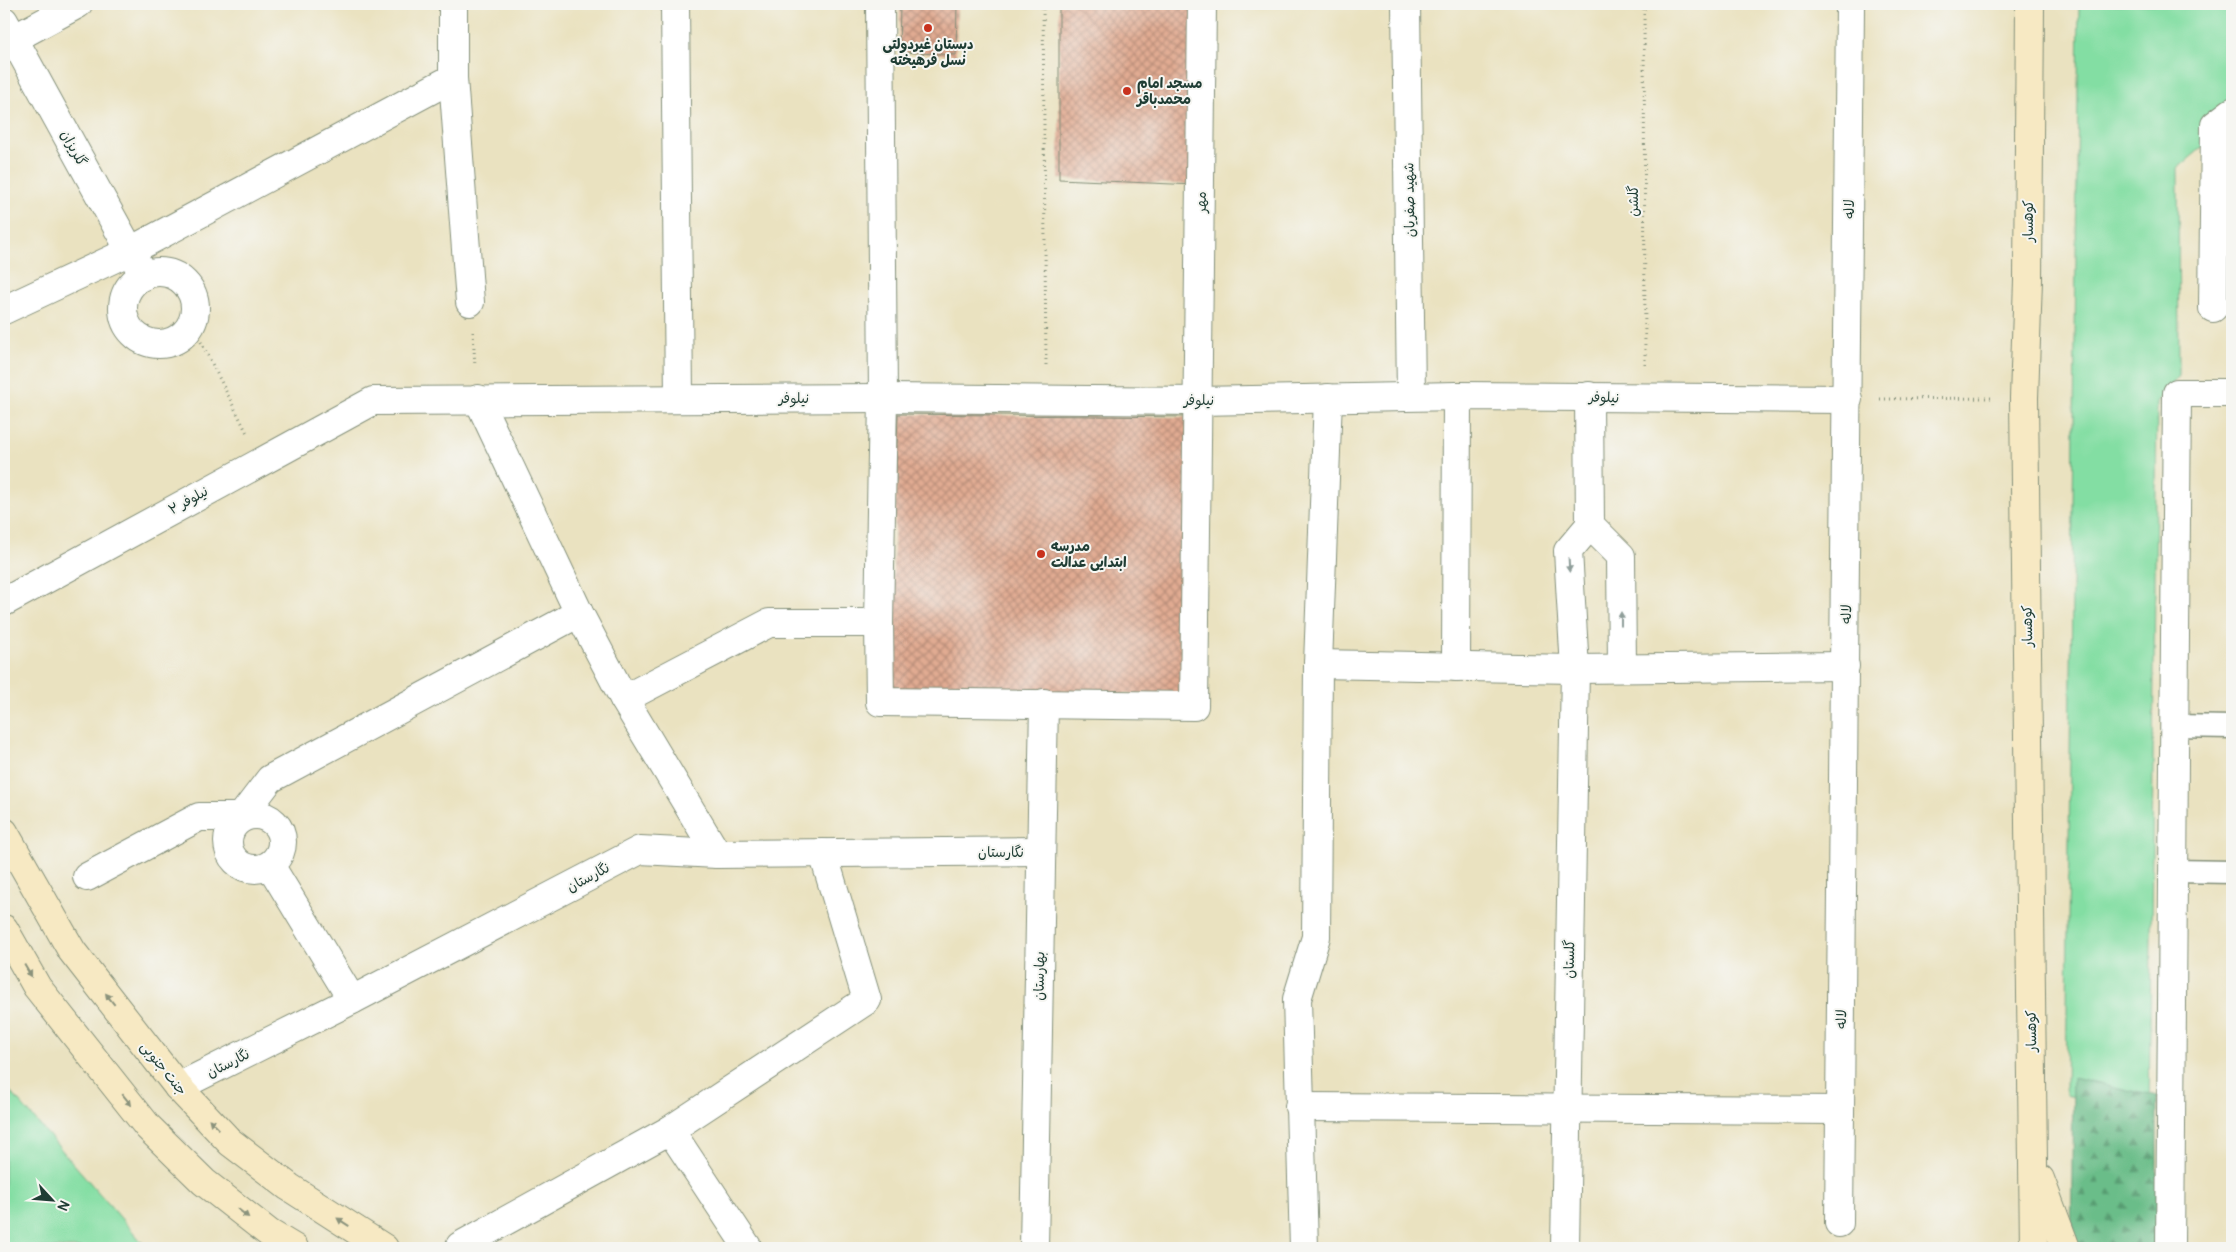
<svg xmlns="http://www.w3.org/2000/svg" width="2236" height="1252" font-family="Pangolin,'Playpen Sans Arabic',sans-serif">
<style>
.grass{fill:#83dea3;stroke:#518e6c}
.forest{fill:url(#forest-firs);stroke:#447d5e}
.building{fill:url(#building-cross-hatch)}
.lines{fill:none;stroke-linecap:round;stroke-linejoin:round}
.lane-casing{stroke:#84907a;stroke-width:25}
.street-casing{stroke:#84907a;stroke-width:30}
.secondary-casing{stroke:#84907a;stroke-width:30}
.path{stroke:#84907a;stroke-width:3;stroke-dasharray:1 4;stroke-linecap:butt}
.lane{stroke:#fff;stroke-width:22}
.street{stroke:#fff;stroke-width:28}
.secondary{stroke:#f7e9c3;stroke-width:28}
.oneway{fill:#8f9e9a}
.oneway2{fill:#8b937c}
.poi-dot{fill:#c8321e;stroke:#f6f6f2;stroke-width:2}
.labels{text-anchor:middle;stroke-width:4;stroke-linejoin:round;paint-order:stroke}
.poi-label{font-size:14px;font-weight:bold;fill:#1f3d34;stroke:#f6f6f2;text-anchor:start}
.street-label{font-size:14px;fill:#1f3d34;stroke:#f6f6f2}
</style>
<defs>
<pattern id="forest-firs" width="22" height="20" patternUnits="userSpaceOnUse" patternTransform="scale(1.25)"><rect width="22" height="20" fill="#6abd89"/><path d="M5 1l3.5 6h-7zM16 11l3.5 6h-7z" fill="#579b71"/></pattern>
<pattern id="building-cross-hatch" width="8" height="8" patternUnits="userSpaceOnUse" patternTransform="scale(1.25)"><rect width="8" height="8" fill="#e1ab92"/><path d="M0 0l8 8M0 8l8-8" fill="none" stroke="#b68c78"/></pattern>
</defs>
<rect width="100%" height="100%" fill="#f6f6f2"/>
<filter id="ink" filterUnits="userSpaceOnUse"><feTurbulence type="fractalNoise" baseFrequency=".02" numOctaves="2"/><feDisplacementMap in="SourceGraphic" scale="10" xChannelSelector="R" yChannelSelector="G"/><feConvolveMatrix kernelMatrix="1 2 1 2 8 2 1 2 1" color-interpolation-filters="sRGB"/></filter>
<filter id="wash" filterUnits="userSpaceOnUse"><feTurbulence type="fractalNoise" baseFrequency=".0096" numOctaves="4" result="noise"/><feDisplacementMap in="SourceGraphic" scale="20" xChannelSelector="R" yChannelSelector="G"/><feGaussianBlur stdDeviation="1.12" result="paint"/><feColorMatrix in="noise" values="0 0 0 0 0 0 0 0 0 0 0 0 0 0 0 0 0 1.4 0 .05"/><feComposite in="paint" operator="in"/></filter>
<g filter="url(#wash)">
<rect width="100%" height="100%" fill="#eae2c0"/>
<g class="grass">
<polygon points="2079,4 2232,4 2232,122 2178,168 2179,376 2157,402 2149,1116 2066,1095"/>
<polygon points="4,1084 147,1248 4,1248"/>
</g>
<polygon class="forest" points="2073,1077 2157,1097 2157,1248 2071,1248"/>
<g id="blocks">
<g class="building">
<polygon points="900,4 957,4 956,55 899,52"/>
<polygon points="1059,4 1196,4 1195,185 1059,179"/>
<polygon points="898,414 1188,417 1187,695 889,691"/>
</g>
</g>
</g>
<g filter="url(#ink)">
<use href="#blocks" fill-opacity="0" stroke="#84907a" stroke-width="1"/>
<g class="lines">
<g class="lane-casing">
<g id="lane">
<polyline points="2174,726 2232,727"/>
<polyline points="2173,871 2232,872"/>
</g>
</g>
<g class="street-casing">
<g id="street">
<polyline points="453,4 453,78 470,302"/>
<polyline points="675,4 679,398"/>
<polyline points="880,4 883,398 879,623 880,702 1194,706 1202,4"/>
<polyline points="1406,4 1411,396"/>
<polyline points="4,21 144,276"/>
<polyline points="4,44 78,4"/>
<circle cx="159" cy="308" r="36"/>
<polyline points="2213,308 2215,125 2232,112"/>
<polyline points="4,310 130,251 453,78"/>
<polyline points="478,399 579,613 624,699 717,854"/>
<polyline points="1590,525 1621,556 1622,668"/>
<polyline points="4,602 373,401 883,398 1199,401 1457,396 1848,399"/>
<polyline points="1318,664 1575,669 1845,666"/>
<polyline points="1456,667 1457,396"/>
<polyline points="624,699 769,623 879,623"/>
<circle cx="255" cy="842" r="27"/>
<polyline points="270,865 352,1000"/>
<polyline points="87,877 199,817 241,817 270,779 579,613"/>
<polyline points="178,1087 352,1000 640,850 717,854 1041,851"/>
<polyline points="1299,1107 1840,1110"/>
<polyline points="670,1130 748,1248"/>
<polyline points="1839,1223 1850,4"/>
<polyline points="460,1246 670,1130 867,1000 823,853"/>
<polyline points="1034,1248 1044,703"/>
<polyline points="1304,1248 1297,999 1316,937 1318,664 1328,398"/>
<polyline points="1565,1248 1575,669 1568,551 1590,525 1589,396"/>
<polyline points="2170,1248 2177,393 2232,393"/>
</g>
</g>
<g class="secondary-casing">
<g id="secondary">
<polyline points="2030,4 2028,280 2024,398 2034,1248"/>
<polyline points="4,832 72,951 178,1087 230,1142 289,1187 384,1248"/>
<polyline points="4,929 37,987 148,1127 204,1182 269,1233 294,1248"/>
<polyline points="2040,1179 2066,1248"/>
</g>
</g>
<g class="path">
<polyline points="1043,4 1046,367"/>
<polyline points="1644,4 1645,366"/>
<polyline points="192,324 247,433"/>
<polyline points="473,332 475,366"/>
<polyline points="1880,399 1991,398"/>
</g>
<use href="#lane" class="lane"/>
<use href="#street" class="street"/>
<use href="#secondary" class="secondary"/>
</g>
<defs><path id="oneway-solid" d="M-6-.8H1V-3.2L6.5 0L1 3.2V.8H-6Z" transform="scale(1.25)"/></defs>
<g class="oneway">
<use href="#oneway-solid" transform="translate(1569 565) rotate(87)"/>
<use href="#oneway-solid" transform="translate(1621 619) rotate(-90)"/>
</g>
<g class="oneway2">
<use href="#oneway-solid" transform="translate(28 971) rotate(60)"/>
<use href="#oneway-solid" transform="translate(110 999) rotate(-128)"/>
<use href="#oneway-solid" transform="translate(127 1100) rotate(51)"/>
<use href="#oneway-solid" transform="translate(214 1124) rotate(-134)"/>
<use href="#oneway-solid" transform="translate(243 1213) rotate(38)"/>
<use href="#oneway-solid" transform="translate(343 1222) rotate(-147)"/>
</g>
</g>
<g class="poi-dot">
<circle cx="928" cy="28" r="5"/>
<circle cx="1127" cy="91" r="5"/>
<circle cx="1041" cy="554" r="5"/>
</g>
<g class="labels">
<g class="poi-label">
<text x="928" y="49" text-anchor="middle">دبستان غیردولتی<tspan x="928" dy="16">نسل فرهیخته</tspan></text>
<text x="1137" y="88">مسجد امام<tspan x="1137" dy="16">محمدباقر</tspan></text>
<text x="1051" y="551">مدرسه<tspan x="1051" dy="16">ابتدایی عدالت</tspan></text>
</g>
<g class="street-label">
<text transform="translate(74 148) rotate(61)" y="5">گلریزان</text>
<text transform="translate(1409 200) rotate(-91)" y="5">شهید صفریان</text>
<text transform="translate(1633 201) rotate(-90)" y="5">گلشن</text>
<text transform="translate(1201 202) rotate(-90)" y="5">مهر</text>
<text transform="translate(1849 209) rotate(-90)" y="5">لاله</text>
<text transform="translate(2028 221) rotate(-90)" y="5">کوهسار</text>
<text transform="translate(1604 397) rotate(2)" y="5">نیلوفر</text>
<text x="794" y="403">نیلوفر</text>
<text x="1199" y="405">نیلوفر</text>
<text transform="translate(188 500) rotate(-29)" y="5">نیلوفر ۲</text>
<text transform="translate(1846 614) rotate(-89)" y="5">لاله</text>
<text transform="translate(2027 626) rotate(-91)" y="5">کوهسار</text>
<text x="1001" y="857">نگارستان</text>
<text transform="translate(588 877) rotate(-28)" y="5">نگارستان</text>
<text transform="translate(1569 959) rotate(-89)" y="5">گلستان</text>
<text transform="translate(1039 976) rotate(-89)" y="5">بهارستان</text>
<text transform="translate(1841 1019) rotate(-89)" y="5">لاله</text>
<text transform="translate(2031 1031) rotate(-91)" y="5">کوهسار</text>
<text transform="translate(228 1063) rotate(-27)" y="5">نگارستان</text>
<text transform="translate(164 1068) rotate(51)" y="5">جنت جنوبی</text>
</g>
</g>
<rect width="2236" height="1252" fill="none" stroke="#f6f6f2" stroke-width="20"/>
<g transform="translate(52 1200) rotate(116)" stroke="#f6f6f2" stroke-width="4" paint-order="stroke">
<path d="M0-4L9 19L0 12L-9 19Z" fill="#1f3d34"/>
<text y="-8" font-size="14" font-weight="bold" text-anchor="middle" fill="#1f3d34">N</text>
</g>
</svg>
